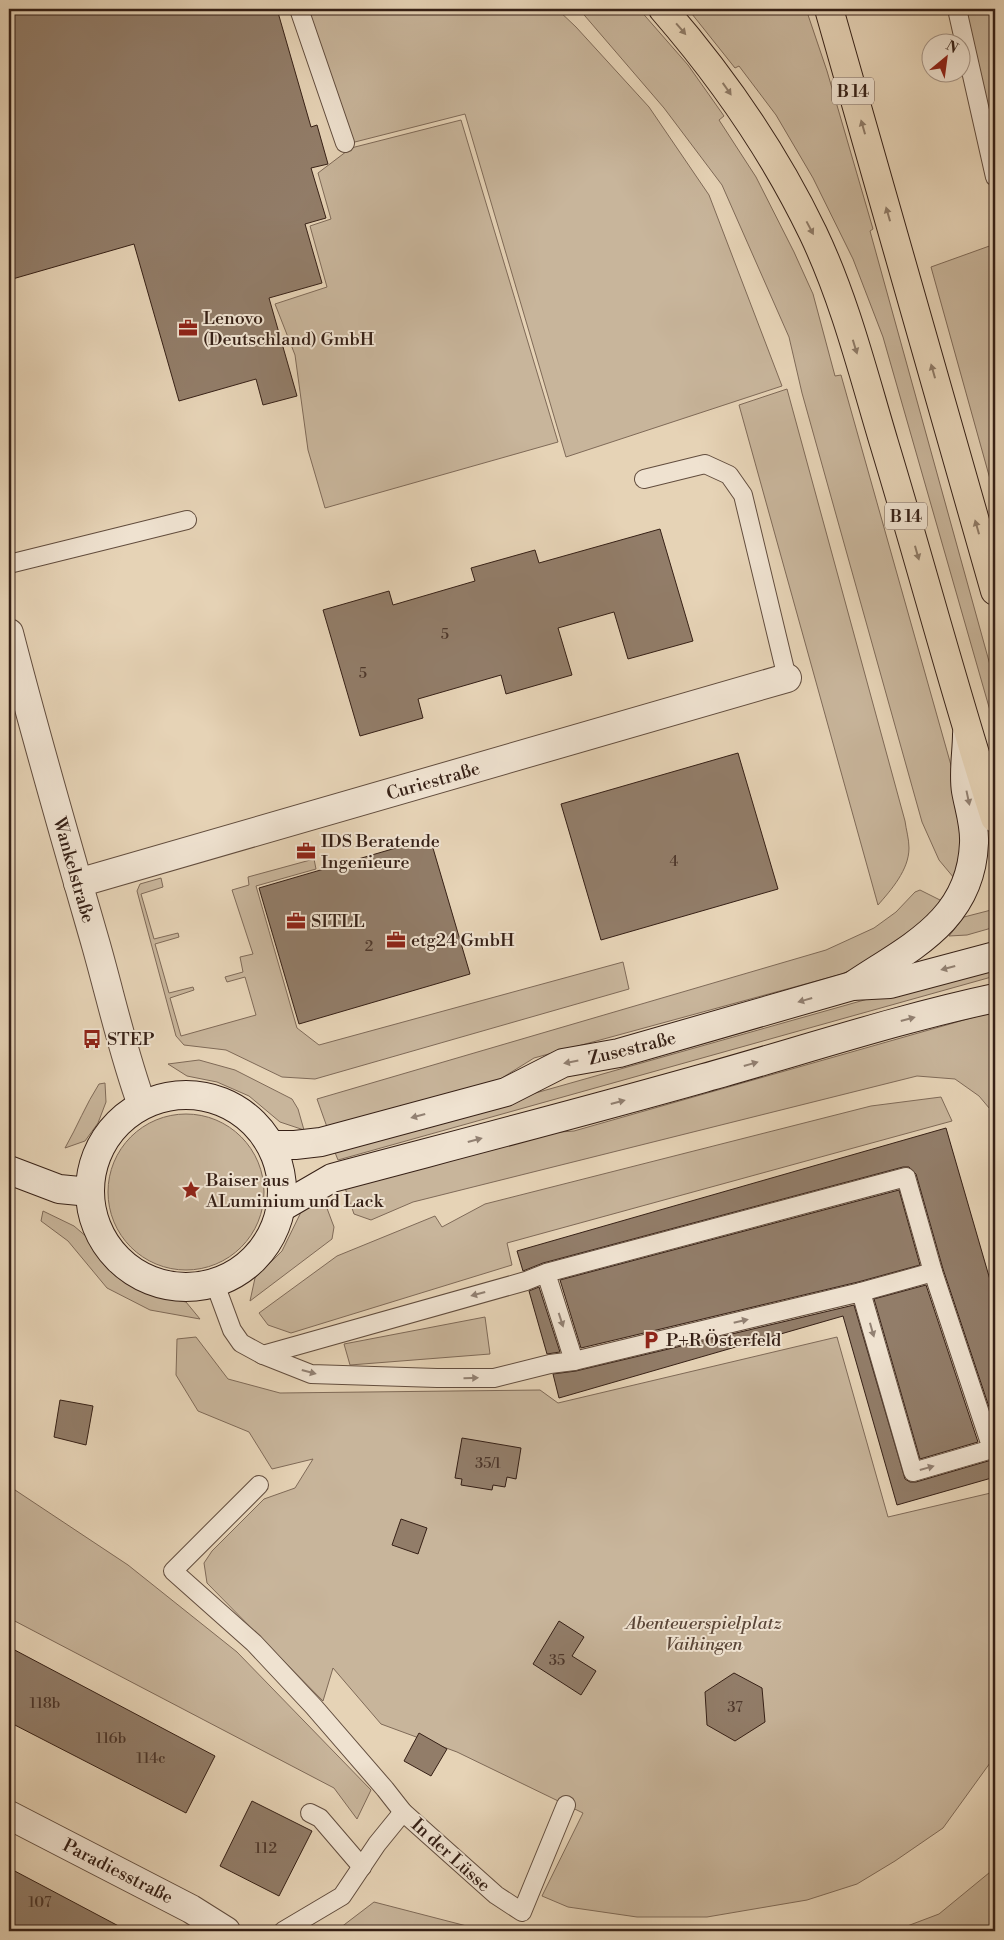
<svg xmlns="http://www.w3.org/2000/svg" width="1004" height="1940" font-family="'Libre Bodoni',serif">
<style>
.green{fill:#c8b59b;stroke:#7f6a58}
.building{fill:#927d69;stroke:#362016}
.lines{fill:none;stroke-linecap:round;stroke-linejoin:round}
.lane-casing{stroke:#624d3e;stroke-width:20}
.street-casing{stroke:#624d3e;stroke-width:30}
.secondary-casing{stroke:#362016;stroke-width:30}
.highway-casing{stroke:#362016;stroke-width:30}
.lane{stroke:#efe2d0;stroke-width:18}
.street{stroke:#efe2d0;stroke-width:28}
.secondary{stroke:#efe2d0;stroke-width:28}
.highway{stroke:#e6d3b6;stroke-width:28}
.oneway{fill:#8e7a66}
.oneway2{fill:#928173}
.labels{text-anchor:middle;stroke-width:4;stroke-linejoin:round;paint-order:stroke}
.number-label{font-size:15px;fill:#4d372b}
.shield{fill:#efe2d0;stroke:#6e5a4e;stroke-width:1}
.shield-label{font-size:16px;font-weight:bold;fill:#362016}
.poi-label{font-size:18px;fill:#362016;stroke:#efe2d0;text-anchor:start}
.street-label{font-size:18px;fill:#362016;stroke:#efe2d0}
.park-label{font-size:18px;font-style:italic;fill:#5a4537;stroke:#efe2d0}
</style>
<rect width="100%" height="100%" fill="#e6d3b6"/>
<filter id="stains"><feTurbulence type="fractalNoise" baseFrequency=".004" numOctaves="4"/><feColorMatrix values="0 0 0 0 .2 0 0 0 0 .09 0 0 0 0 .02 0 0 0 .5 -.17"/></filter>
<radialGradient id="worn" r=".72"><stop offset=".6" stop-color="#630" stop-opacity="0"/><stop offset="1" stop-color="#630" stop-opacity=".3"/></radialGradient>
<g class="green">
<polygon points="304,9 557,9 576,27 649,107 709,195 782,386 566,457 465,114 347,144"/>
<path d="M579,9H639L688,65L724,116L719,120L756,177L794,252L813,294L835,376L841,375L956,783C962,815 963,847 954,878L939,860L922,822L802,393L789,337L722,185L664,108Z"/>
<polygon points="688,9 806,9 827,71 873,229 870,231 995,683 995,728 883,337 853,259 813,178 776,115 739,66 735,68"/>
<polygon points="961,9 995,9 995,156"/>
<polygon points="461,120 558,442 325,508 308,450 295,355 275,304 327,287 310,226 331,219 318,173 351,148"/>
<polygon points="995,244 995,497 931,267"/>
<path d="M787,389L905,821C906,829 909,839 909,848C909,870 891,890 878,905L739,405Z"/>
<polygon points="314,859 316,869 256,886 297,1028 319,1045 623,962 629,989 315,1079 282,1077 226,1050 184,1045 176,1036 137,891 140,884 161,878 163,887 141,894 154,939 178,933 179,937 155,944 169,993 193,987 194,990 170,998 181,1036 256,1015 245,977 227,982 225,977 243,972 240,957 253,954 232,890 249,885 248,877"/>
<path d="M920,890L942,901C921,929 874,960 842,974L534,1058L497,1081L327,1127L317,1099L826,950L874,928L896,912L915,892Z"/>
<polygon points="995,909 995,927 967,935 949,936 964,917"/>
<polygon points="995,963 995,976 338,1160 334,1150"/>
<polygon points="985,1014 995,1014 995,1115 979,1096 955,1079 917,1076 413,1202 371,1220 354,1214 344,1185 517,1135 574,1131"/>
<polygon points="199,1060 235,1070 292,1099 298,1109 304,1130 280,1122 249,1096 217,1082 187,1076 168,1064"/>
<path d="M105,1083L106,1102L98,1123L85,1141L65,1148C77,1127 86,1104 99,1084Z"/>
<polygon points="941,1097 952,1121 507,1243 512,1265 291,1333 268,1325 259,1313 337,1256 435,1216 442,1227 485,1204 871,1106"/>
<circle cx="186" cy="1192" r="78"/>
<polygon points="322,1195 334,1227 332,1239 250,1301 255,1278 282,1251 303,1208"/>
<polygon points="43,1211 74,1226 88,1238 112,1270 150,1295 186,1302 200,1319 150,1310 107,1288 68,1241 41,1221"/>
<polygon points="485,1317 490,1354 350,1365 344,1344"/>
<polygon points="196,1337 228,1379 280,1393 540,1390 558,1403 837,1337 888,1517 995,1492 995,1747 990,1763 943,1828 895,1861 857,1884 807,1900 707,1917 637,1917 568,1907 542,1896 583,1813 457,1752 381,1724 333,1668 323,1701 207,1583 204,1563 212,1551 264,1499 295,1488 313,1459 272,1469 249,1432 198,1411 176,1375 177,1339"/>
<polygon points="9,1486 128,1565 237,1652 371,1790 357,1819 334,1788 9,1618"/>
<polygon points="995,1868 995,1931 894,1931 939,1914"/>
<polygon points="374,1902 486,1931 336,1931"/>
</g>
<g class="building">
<polygon points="9,9 277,9 311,127 317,125 328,164 311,168 326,218 305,224 322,283 269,298 297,396 263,405 256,379 179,401 134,244 9,280"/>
<polygon points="660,529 693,641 628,659 614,612 558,628 572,675 506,694 501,675 418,699 423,718 360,736 323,610 389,591 393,605 475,581 471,568 535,550 539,563"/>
<polygon points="738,753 778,889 601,940 561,804"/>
<polygon points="430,838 470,974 299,1024 259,888"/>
<polygon points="946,1128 995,1297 995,1425 943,1269 916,1174 909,1167 903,1167 543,1263 523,1271 517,1251"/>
<polygon points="899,1190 920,1265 858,1282 581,1348 560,1280"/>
<polygon points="926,1285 978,1442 920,1459 874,1299"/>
<polygon points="539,1287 560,1352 547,1354 529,1291"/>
<polygon points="854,1305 905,1479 910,1482 916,1482 995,1459 995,1477 897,1505 843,1316 559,1398 553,1374 576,1371"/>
<polygon points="60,1400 93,1406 86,1445 54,1437"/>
<polygon points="462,1438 521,1448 516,1479 507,1477 505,1487 493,1485 492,1490 461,1485 462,1479 455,1478"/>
<polygon points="401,1519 427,1528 418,1554 392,1545"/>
<polygon points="559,1621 584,1637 572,1656 596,1671 581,1695 533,1664"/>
<polygon points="9,1647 215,1756 186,1813 9,1722"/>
<polygon points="734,1673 762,1688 765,1722 735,1741 707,1725 705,1692"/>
<polygon points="419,1733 447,1749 431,1776 404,1761"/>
<polygon points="252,1801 312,1831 279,1896 220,1866"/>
<polygon points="9,1868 45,1887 128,1931 9,1931"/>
</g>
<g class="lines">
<g class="lane-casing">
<g id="lane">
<polyline points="299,9 345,143"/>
<polyline points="957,9 995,177"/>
<polyline points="644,479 705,464 729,475 743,495 787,678"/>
<polyline points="9,564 187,520"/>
<polyline points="215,1284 232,1330 241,1343 263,1355 311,1374 437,1378 494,1378 550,1364 574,1361"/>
<polyline points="861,1292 933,1272"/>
<polyline points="263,1355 526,1281 546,1273 906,1177 933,1272 992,1449 913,1472 861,1292 574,1361 546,1273"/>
<polyline points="259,1485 173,1571 254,1643 314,1707 385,1789 403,1812"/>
<polyline points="310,1813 320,1818 362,1867"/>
<polyline points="283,1931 342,1896 377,1844 403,1812 496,1895 522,1912 566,1805"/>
</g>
</g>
<g class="street-casing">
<g id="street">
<path d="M9,633C36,738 66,841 96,945C111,998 123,1053 142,1105"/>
<polyline points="78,883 787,678"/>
<polyline points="9,1815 191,1909 226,1931"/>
</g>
</g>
<g class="secondary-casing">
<g id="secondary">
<path d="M852,986C908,948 971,922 974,843C975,825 969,808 966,791C963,773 967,752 967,734"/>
<circle cx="186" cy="1191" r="96"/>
<polyline points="271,1145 295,1145 321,1142 506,1092 563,1063 619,1053 852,986 890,984 995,956"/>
<polyline points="9,1170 59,1189 90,1192"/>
<path d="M282,1207L332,1178C456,1145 580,1113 704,1078C801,1051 897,1019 995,998"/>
</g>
</g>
<g class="highway-casing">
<g id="highway">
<path d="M663,9C722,77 774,152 813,233C845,300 863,373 884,443C922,568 955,694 995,818"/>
<polyline points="829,9 995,591"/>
</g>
</g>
<use href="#lane" class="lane"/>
<use href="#street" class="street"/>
<use href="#secondary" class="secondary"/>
<use href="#highway" class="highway"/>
</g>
<defs><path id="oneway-solid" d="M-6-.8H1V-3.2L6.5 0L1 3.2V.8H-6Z" transform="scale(1.25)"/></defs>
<g class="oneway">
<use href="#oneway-solid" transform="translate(681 29) rotate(49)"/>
<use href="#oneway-solid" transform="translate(727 89) rotate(55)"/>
<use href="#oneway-solid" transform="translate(863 127) rotate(-106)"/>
<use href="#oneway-solid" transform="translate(888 214) rotate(-106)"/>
<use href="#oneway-solid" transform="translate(810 228) rotate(62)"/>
<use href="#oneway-solid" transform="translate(855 347) rotate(73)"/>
<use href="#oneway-solid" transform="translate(933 371) rotate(-106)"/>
<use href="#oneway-solid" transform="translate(977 527) rotate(-106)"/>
<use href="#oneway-solid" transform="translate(917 553) rotate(74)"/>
</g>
<g class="oneway2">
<use href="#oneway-solid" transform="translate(968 798) rotate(78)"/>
<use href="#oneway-solid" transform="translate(948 968) rotate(165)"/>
<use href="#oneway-solid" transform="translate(805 1000) rotate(164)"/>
<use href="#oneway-solid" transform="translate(908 1019) rotate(-15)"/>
<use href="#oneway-solid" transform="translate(571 1062) rotate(169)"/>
<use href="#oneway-solid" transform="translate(751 1064) rotate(-16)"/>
<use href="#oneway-solid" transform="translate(618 1102) rotate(-15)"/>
<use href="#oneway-solid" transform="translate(418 1116) rotate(165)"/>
<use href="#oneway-solid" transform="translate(475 1140) rotate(-15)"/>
<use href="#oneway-solid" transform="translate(478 1294) rotate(165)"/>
<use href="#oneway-solid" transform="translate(561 1320) rotate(72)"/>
<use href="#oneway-solid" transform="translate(741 1321) rotate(-13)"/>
<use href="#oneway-solid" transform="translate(872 1330) rotate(74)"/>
<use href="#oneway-solid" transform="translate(309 1372) rotate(15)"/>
<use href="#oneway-solid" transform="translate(471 1378) rotate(-1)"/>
<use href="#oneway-solid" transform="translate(927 1468) rotate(-16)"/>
</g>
<defs>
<g id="office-bare" transform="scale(1.5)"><path d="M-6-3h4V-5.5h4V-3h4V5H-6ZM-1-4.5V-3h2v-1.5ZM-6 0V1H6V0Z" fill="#8f2418" stroke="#efe2d0" stroke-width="2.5" paint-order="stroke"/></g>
<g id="bus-bare" transform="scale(1.5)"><path d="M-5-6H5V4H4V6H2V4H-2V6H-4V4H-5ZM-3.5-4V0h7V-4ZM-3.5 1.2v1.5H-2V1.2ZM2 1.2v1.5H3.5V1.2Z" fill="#8f2418" stroke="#efe2d0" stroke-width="2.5" paint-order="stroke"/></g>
<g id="sight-bare" transform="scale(1.5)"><path d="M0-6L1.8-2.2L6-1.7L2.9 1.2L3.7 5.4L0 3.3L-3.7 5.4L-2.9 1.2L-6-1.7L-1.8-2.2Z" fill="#8f2418" stroke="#efe2d0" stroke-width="2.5" paint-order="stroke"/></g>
<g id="parking-bare" transform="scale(1.5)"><path d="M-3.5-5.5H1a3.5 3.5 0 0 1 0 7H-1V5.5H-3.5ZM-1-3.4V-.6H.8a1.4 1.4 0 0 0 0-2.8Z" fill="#8f2418" stroke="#efe2d0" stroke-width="2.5" paint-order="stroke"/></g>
</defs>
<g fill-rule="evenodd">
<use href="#office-bare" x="188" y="328"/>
<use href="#office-bare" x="306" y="851"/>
<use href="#office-bare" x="296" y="921"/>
<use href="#office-bare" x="396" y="940"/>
<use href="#bus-bare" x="92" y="1039"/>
<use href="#sight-bare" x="191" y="1190"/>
<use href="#parking-bare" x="651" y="1340"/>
</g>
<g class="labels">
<g class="number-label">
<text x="445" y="639">5</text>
<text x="363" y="678">5</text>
<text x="674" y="866">4</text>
<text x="369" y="951">2</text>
<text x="488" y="1468">35/1</text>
<text x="557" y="1665">35</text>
<text x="45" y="1708">118b</text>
<text x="735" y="1712">37</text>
<text x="111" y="1743">116b</text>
<text x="151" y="1763">114c</text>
<text x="266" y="1853">112</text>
<text x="40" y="1907">107</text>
</g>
<g class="shield">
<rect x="832" y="77.5" width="42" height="27" rx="4"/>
<rect x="885" y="502.5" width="42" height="27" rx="4"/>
</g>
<g class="shield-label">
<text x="853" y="97">B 14</text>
<text x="906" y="522">B 14</text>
</g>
<g class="poi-label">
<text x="203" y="324">Lenovo<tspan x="203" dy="21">(Deutschland) GmbH</tspan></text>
<text x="321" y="847">IDS Beratende<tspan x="321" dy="21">Ingenieure</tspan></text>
<text x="311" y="927">SITLL</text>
<text x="411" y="946">etg24 GmbH</text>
<text x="107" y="1045">STEP</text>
<text x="206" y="1186">Baiser aus<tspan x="206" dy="21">ALuminium und Lack</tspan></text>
<text x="666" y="1346">P+R Österfeld</text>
</g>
<g class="street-label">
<text transform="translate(433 781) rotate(-16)" y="6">Curiestraße</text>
<text transform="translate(74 870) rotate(74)" y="6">Wankelstraße</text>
<text transform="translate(632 1048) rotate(-14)" y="6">Zusestraße</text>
<text transform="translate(451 1855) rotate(42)" y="6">In der Lüsse</text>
<text transform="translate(118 1871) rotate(27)" y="6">Paradiesstraße</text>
</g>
<g class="park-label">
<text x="704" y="1629">Abenteuerspielplatz<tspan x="704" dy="21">Vaihingen</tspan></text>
</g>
</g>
<rect width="1004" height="1940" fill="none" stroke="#e6d3b6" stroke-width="30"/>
<rect x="10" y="10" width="984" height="1920" fill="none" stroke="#362016" stroke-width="2.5"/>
<rect x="15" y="15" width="974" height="1910" fill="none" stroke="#362016"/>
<g transform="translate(946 58) rotate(29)"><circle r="24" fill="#efe2d0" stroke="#a59486"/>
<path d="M0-4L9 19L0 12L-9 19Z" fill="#8f2418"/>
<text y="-8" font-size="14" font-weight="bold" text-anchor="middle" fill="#362016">N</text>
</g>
<rect width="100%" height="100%" filter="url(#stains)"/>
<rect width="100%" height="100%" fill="url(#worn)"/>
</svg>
